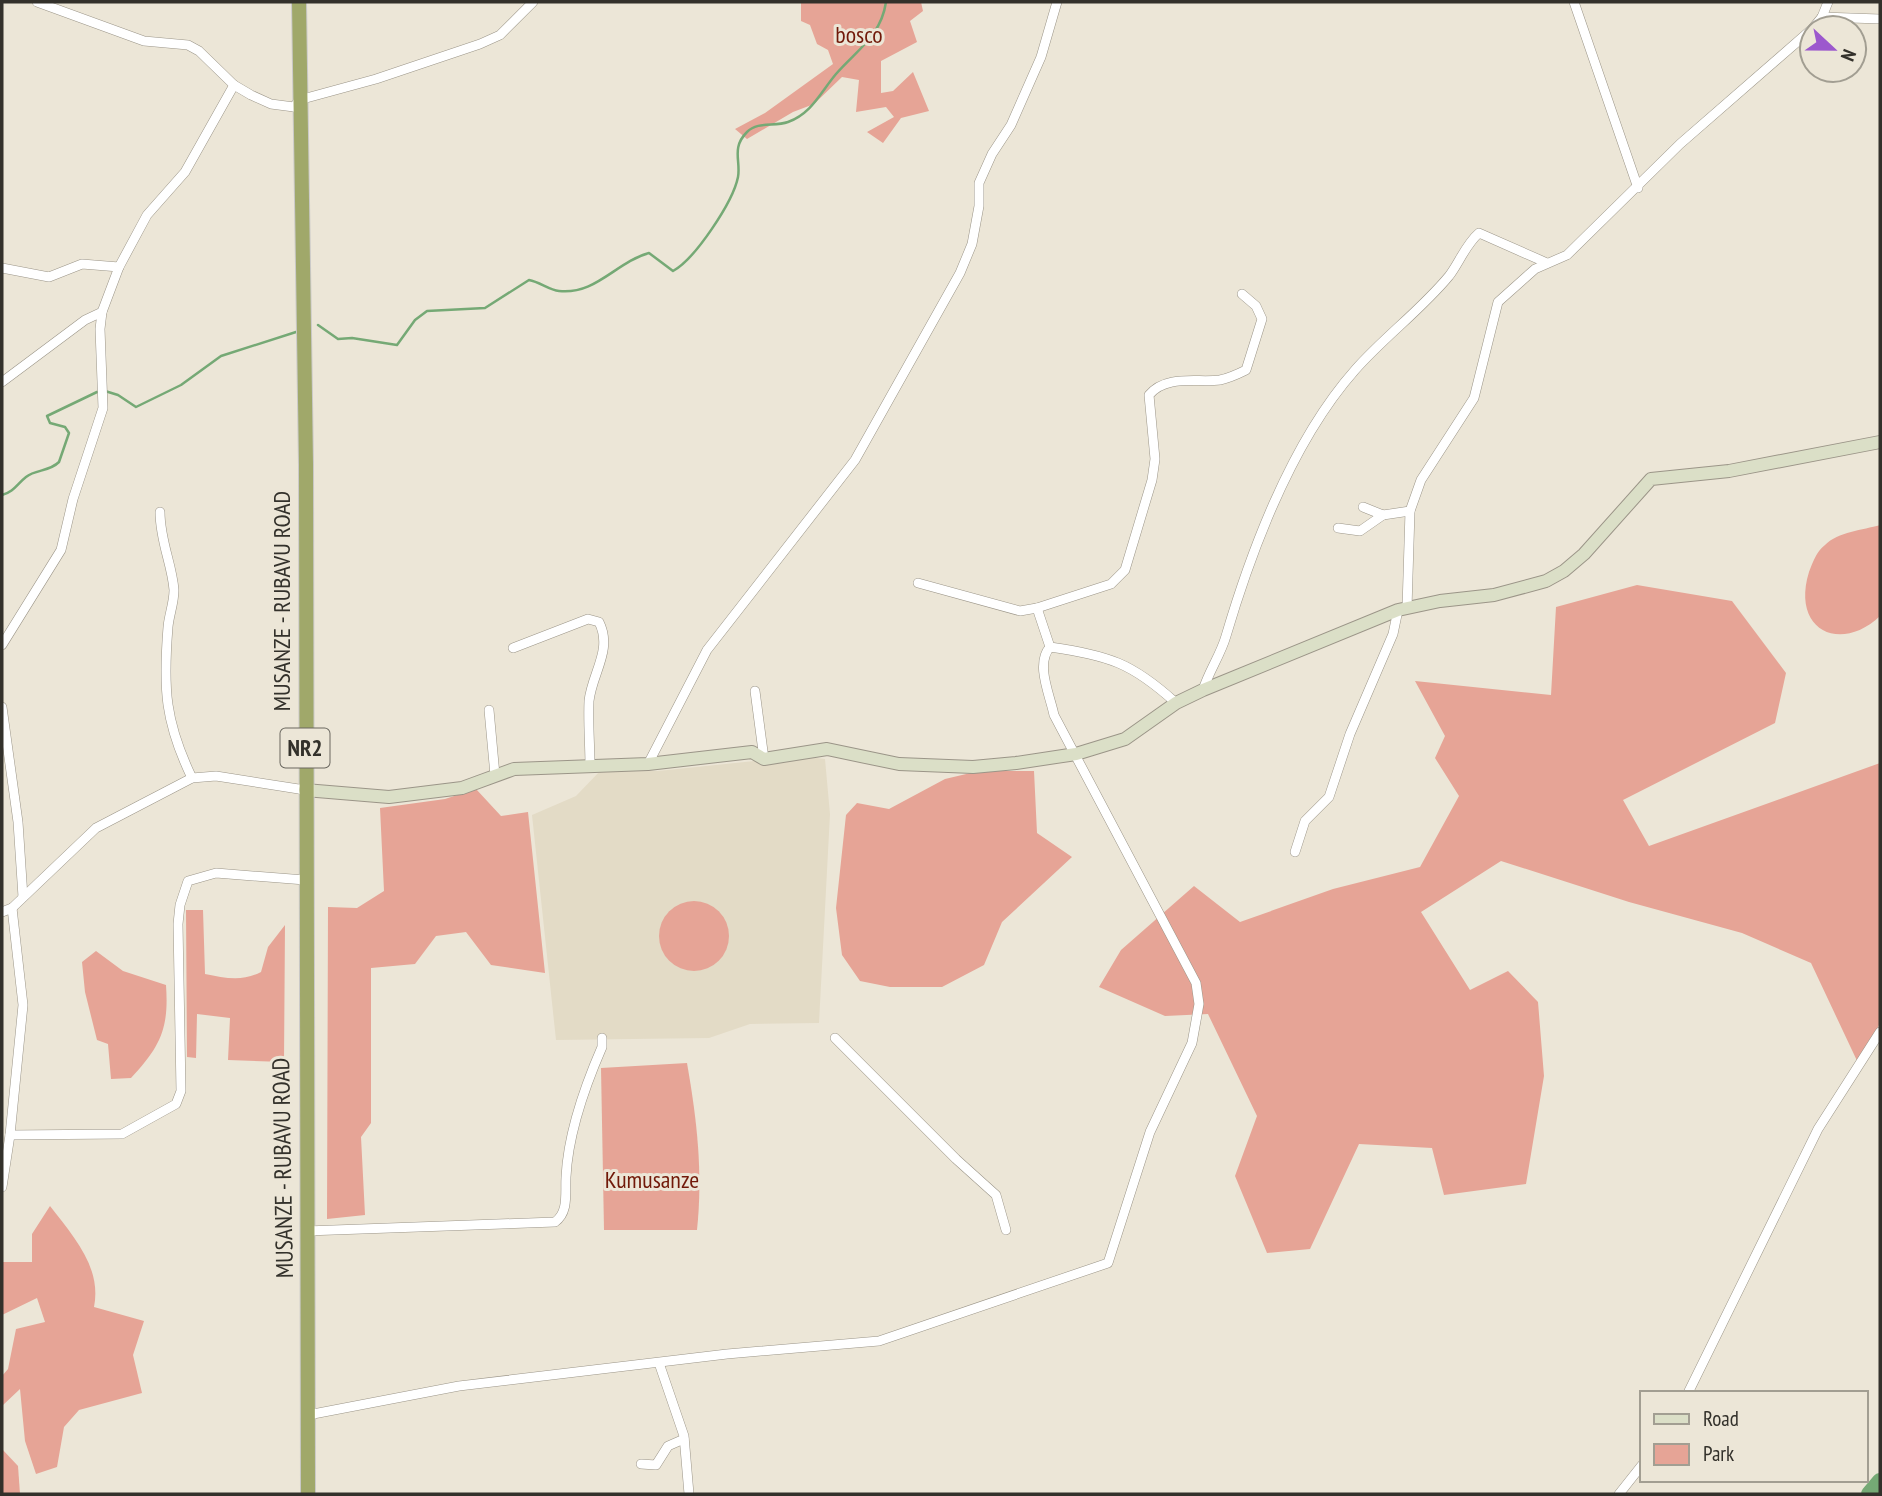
<svg xmlns="http://www.w3.org/2000/svg" width="1882" height="1496" font-family="'PT Sans Narrow',sans-serif">
<style>
.built{fill:#e3dbc6}
.green{fill:#e6a496}
.lines{fill:none;stroke-linecap:round;stroke-linejoin:round}
.stream{stroke:#75a975;stroke-width:2.5}
.river{stroke:#75a975;stroke-width:16}
.minor-casing{stroke:#9b9588;stroke-width:10}
.secondary-casing{stroke:#9b9588;stroke-width:14}
.trunk-casing{stroke:#cac9c8;stroke-width:16}
.minor{stroke:#fff;stroke-width:9}
.secondary{stroke:#dbdfc7;stroke-width:12}
.trunk{stroke:#a0a86a;stroke-width:14}
.labels{text-anchor:middle;stroke-width:6;stroke-linejoin:round;paint-order:stroke}
.shield{fill:#ece6d7;stroke:#6a675f;stroke-width:2}
.shield-label{font-size:23px;font-weight:bold;fill:#33312b}
.park-label{font-size:24px;fill:#711909;stroke:#ece6d7}
.street-label{font-size:24px;fill:#33312b;stroke:#ece6d7}
</style>
<rect width="100%" height="100%" fill="#ece6d7"/>
<polygon class="built" points="802,756 825,759 830,814 819,1023 750,1024 709,1038 556,1040 532,815 576,796 601,770 658,771"/>
<g class="green">
<polygon points="801,2 921,2 923,11 910,21 917,42 881,61 881,93 893,91 913,72 929,111 901,118 883,143 867,132 894,117 886,107 856,112 859,80 842,77 814,104 793,112 747,139 735,129 765,113 833,64 828,50 817,44 810,25 801,21"/>
<path d="M1880,525V616C1840,654 1791,630 1809,572C1813,562 1816,552 1825,545C1838,532 1863,530 1880,525Z"/>
<polygon points="1637,585 1732,601 1786,673 1775,723 1623,800 1649,846 1880,763 1880,1023 1859,1065 1811,963 1742,933 1629,902 1501,861 1421,912 1470,990 1508,971 1538,1002 1544,1076 1526,1184 1444,1195 1432,1148 1359,1144 1310,1249 1267,1253 1235,1176 1257,1116 1208,1014 1165,1016 1099,987 1121,950 1194,886 1240,922 1333,889 1420,867 1459,796 1435,758 1445,736 1415,681 1551,695 1556,607"/>
<polygon points="979,771 1034,771 1037,833 1072,857 1002,922 984,965 942,987 890,987 860,981 842,955 836,908 846,815 857,803 889,809 945,779"/>
<polygon points="476,789 501,816 528,812 545,973 491,965 466,932 436,936 415,964 371,968 371,1123 361,1137 365,1215 327,1219 328,907 357,908 384,891 380,808 445,799"/>
<circle cx="694" cy="936" r="35"/>
<path d="M186,910H203L205,974C225,978 242,982 261,972L268,947L285,925L284,1062L228,1060L230,1018L197,1014L196,1058L187,1057Z"/>
<path d="M96,951L123,971L166,985C169,1028 161,1046 131,1078L111,1079L108,1044L97,1040L85,992L82,962Z"/>
<path d="M687,1063C697,1120 703,1173 697,1230H604L601,1068Z"/>
<path d="M50,1206C73,1236 102,1267 94,1307L144,1321L133,1355L142,1393L79,1410L64,1427L57,1467L36,1474L25,1441L20,1389L2,1406V1376L8,1369L16,1329L45,1322L37,1298L2,1315V1262H32V1234Z"/>
<polygon points="2,1449 18,1466 20,1494 2,1494"/>
</g>
<g class="lines">
<g class="stream">
<path d="M318,325L338,339L352,338L397,345L415,320L427,311L485,308L529,280C540,282 549,290 559,291C596,295 616,262 649,253L673,271C695,259 733,202 738,177C741,161 731,148 747,132C758,121 774,127 788,122C812,113 820,93 836,74C857,50 881,36 886,2"/>
<polyline points="105,391 118,395 136,407 181,385 221,356 296,332"/>
<path d="M2,495C14,492 17,484 26,477C36,469 49,472 59,462L69,433L65,427L50,423L47,416L97,392"/>
</g>
<polyline class="river" points="1869,1494 1880,1481"/>
<g class="minor-casing">
<g id="minor">
<polyline points="37,2 144,41 188,45 199,51 234,85 251,95 271,104 294,107 299,100 376,79 480,44 500,35 533,2"/>
<polyline points="1574,2 1638,188"/>
<polyline points="1822,17 1880,19"/>
<polyline points="1813,28 1822,17 1828,2"/>
<polyline points="2,268 49,277 82,264 119,267"/>
<polyline points="2,382 85,320 102,312"/>
<polyline points="1363,507 1383,515 1410,511"/>
<path d="M160,512C160,541 172,564 174,590C174,603 169,615 168,627C163,689 165,722 192,778"/>
<polyline points="1338,528 1360,531 1383,515"/>
<path d="M918,583L1020,611L1037,608L1050,647C1109,656 1131,662 1176,703"/>
<path d="M1037,608L1111,584L1125,570L1152,480L1155,459L1149,395C1166,374 1198,383 1220,380C1229,378 1238,374 1246,370L1262,319L1256,306L1242,294"/>
<polyline points="1407,608 1410,511 1421,480 1474,398 1498,302 1535,269 1567,255 1680,144 1812,29"/>
<polyline points="2,645 61,550 73,499 103,408 100,329 102,312 119,267 147,215 185,172 234,85"/>
<path d="M513,648L588,619L599,622C613,650 592,673 589,701C588,723 590,746 590,767"/>
<path d="M1203,690C1209,671 1221,654 1226,636C1252,548 1293,440 1355,370C1384,337 1421,310 1449,276C1459,263 1466,244 1479,233L1547,263"/>
<polyline points="755,691 764,759"/>
<polyline points="2,707 18,822 23,897"/>
<polyline points="489,710 495,775"/>
<polyline points="648,764 707,650 855,460 960,273 972,244 979,206 979,183 992,154 1011,125 1041,57 1057,2"/>
<polyline points="1295,852 1305,821 1329,797 1350,734 1393,634 1398,610"/>
<polyline points="2,912 12,908 96,828 192,778 216,776 305,790"/>
<polyline points="835,1038 956,1159 996,1195 1006,1230"/>
<polyline points="10,1135 122,1134 176,1104 181,1091 178,924 180,905 188,881 216,873 305,880"/>
<polyline points="2,1187 10,1135 23,1005 12,908"/>
<path d="M306,1231L555,1222C569,1212 565,1193 566,1177C568,1135 585,1086 602,1047V1038"/>
<polyline points="659,1363 684,1436 689,1494"/>
<polyline points="1688,1393 1818,1129 1880,1032"/>
<path d="M308,1415L459,1386L727,1354L879,1341L1108,1263L1150,1132L1192,1043L1199,1004L1196,983L1054,715C1050,695 1035,664 1050,647"/>
<polyline points="641,1464 656,1465 668,1446 684,1439"/>
<polyline points="1619,1494 1642,1465"/>
</g>
</g>
<g class="secondary-casing">
<polyline id="secondary" points="305,790 389,797 462,788 514,769 648,764 752,752 764,759 827,749 899,764 973,767 1016,763 1076,754 1125,739 1176,703 1203,690 1398,610 1440,601 1494,595 1546,581 1564,571 1584,554 1651,479 1729,471 1880,442"/>
</g>
<g class="trunk-casing">
<polyline id="trunk" points="299,2 306,464 308,1494"/>
</g>
<use href="#minor" class="minor"/>
<use href="#secondary" class="secondary"/>
<use href="#trunk" class="trunk"/>
</g>
<g class="labels">
<rect class="shield" x="280.5" y="728.5" width="49" height="39" rx="5"/>
<g class="shield-label">
<text x="305" y="756">NR2</text>
</g>
<g class="park-label">
<text x="859" y="43">bosco</text>
<text x="652" y="1188">Kumusanze</text>
</g>
<g class="street-label">
<text transform="translate(282 601) rotate(-90)" y="8">MUSANZE - RUBAVU ROAD</text>
<text transform="translate(283 1168) rotate(-91)" y="8">MUSANZE - RUBAVU ROAD</text>
</g>
</g>
<rect width="1882" height="1496" fill="none" stroke="#33312b" stroke-width="7"/>
<rect x="1640" y="1391" width="228" height="91" fill="#ece6d7" stroke="#a29e92" stroke-width="2"/>
<rect x="1654" y="1414" width="35" height="10" fill="#dbdfc7" stroke="#a29e92" stroke-width="2"/>
<text x="1703" y="1426" font-size="21" fill="#33312b">Road</text>
<rect x="1654" y="1444" width="35" height="21" fill="#e6a496" stroke="#a29e92" stroke-width="2"/>
<text x="1703" y="1461" font-size="21" fill="#33312b">Park</text>
<g transform="translate(1833 49) rotate(112)"><circle r="33" fill="#ece6d7" stroke="#a29e92" stroke-width="2"/>
<path d="M0-5L12 26L0 18L-12 26Z" fill="#9c58cd"/>
<text y="-10" font-size="19" font-weight="bold" text-anchor="middle" fill="#33312b">N</text>
</g>
</svg>
